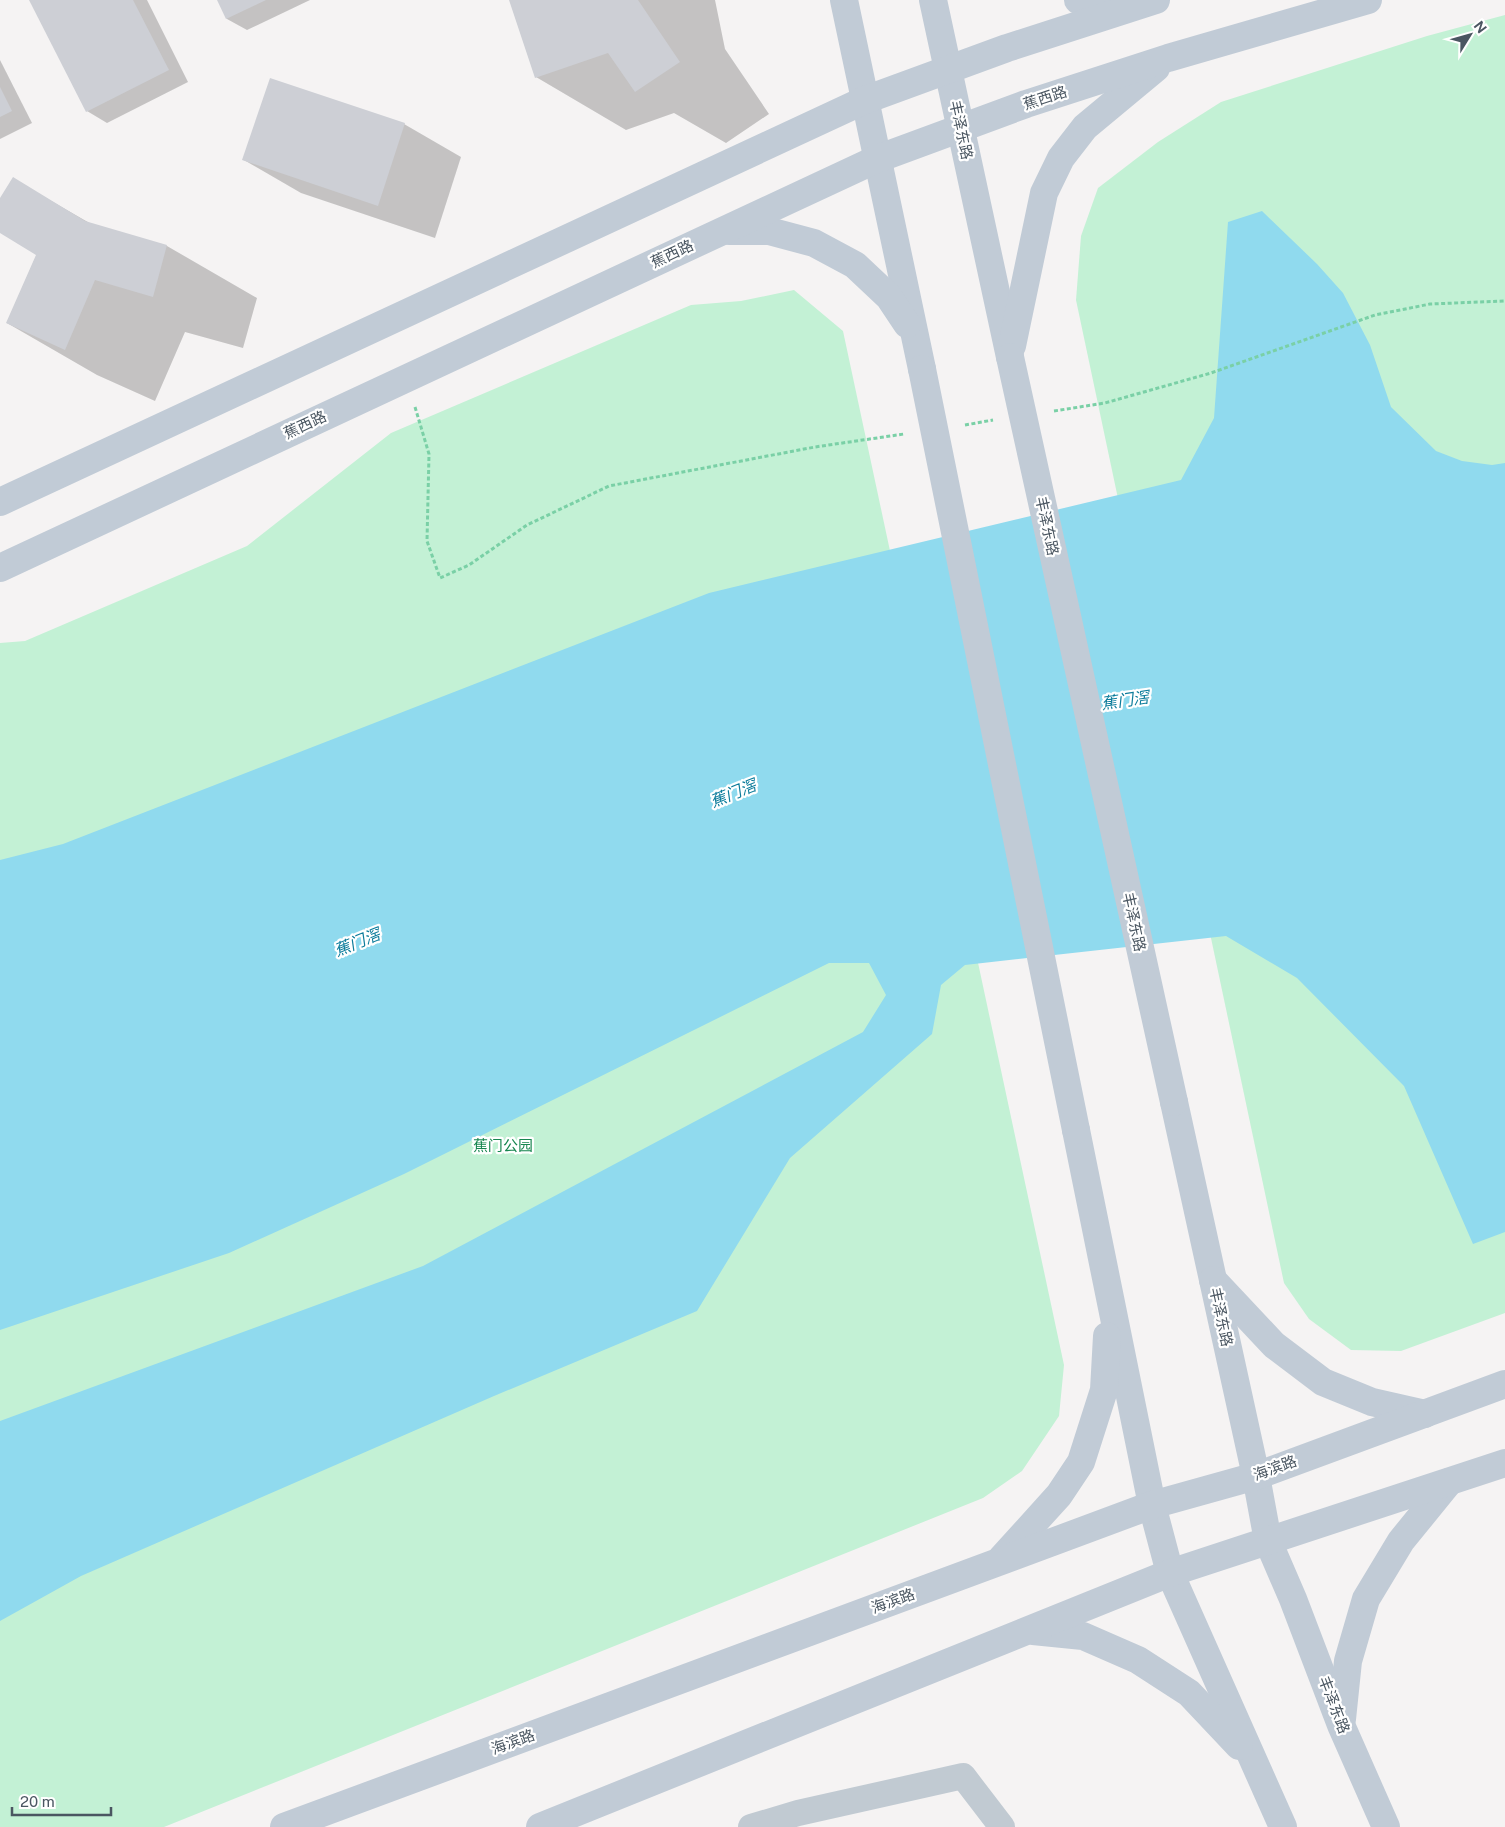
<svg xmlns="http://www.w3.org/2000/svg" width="1505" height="1827" font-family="'Public Sans','Noto Sans SC',sans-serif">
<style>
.green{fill:#c3f1d5}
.water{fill:#90daee}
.shadow{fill:#0003}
.building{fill:#cdcfd5}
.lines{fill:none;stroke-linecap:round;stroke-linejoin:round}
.path{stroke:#7ad0a6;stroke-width:3;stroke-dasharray:4 2.5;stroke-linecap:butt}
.street{stroke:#c1cad2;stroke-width:26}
.secondary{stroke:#c1cbd6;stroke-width:28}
.secondary-bridge{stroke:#c1cbd6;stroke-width:28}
.labels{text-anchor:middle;stroke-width:4.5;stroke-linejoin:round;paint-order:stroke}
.street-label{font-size:15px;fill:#4a5661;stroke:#fff}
.park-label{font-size:15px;fill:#17864f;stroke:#fff}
.water-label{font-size:16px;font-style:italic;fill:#0c7c9b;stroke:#fff}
</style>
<rect width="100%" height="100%" fill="#f5f3f3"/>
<g class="green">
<polygon points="1505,15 1505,1313 1401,1351 1351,1350 1309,1319 1284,1283 1076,300 1081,236 1098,188 1158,142 1221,102 1427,36"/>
<polygon points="794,290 843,331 1064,1365 1059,1416 1022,1471 983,1498 164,1827 0,1827 0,643 25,641 247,546 391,433 691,305 741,301"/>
</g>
<polygon class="water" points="1262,211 1317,264 1343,293 1370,345 1391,407 1436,451 1462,461 1492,465 1505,463 1505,1232 1473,1244 1404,1086 1297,978 1226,936 965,965 941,985 932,1034 790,1158 697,1311 494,1396 81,1576 0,1621 0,1421 423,1266 863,1032 886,995 869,963 829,963 404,1174 229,1253 0,1330 0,860 63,844 709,593 1181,480 1214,418 1228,222"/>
<g class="shadow">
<polygon points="30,0 147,0 188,82 107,123 87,111"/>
<polygon points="218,0 310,0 247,30 227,19"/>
<polygon points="513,0 715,0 725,49 769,114 726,143 674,113 626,130 536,77"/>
<polygon points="0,60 32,123 0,139"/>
<polygon points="404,124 461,157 435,238 301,193 244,160"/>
<polygon points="13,179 93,225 167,246 257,298 243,348 185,332 155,401 97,375 7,323 37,254 0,231 0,200"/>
</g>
<g class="building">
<polygon points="29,0 133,0 169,70 86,112"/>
<polygon points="217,0 266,0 226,19"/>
<polygon points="509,0 638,0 680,62 635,92 608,53 535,78"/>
<polygon points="270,78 405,123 378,206 242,160"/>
<polygon points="0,87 12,111 0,117"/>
<polygon points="13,177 85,221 167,245 153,297 95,280 65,350 6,323 36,255 0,233 0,198"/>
</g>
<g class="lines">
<g class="path">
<polyline points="415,407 429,454 427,541 440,578 469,565 527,525 609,486 815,447 904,434"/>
<polyline points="1054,411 1105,403 1211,373 1375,315 1430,304 1505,301"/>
<polyline points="965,425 993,420"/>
</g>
<polyline class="street" points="751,1827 798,1813 963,1776 1002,1827"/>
<g class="secondary">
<polyline points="844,0 922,369"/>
<polyline points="933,0 1010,357"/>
<polyline points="1078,0 1124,6"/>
<polyline points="729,231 769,231 814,243 855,265 889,297 907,324"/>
<polyline points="1012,346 1044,193 1061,158 1085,127 1156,68"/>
<polyline points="0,502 865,100 1007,48 1156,0"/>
<polyline points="0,568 877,159 1026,104 1168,58 1368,0"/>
<polyline points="1174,1102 1256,1476 1268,1541 1293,1599 1341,1725 1386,1827"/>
<polyline points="1076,1130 1152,1505 1170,1573 1283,1827"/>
<polyline points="1213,1280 1274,1345 1323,1382 1372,1402 1425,1414"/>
<polyline points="1002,1558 1059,1495 1081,1462 1104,1390 1107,1336"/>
<polyline points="1033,1631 1083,1636 1138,1660 1189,1693 1239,1746"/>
<polyline points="1342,1719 1348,1661 1366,1599 1401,1541 1449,1482"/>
<polyline points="284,1827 1152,1505 1256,1476 1505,1384"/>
<polyline points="540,1827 1170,1573 1505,1463"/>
</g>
<g class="secondary-bridge">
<polyline points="1010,357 1174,1102"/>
<polyline points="922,369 1076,1130"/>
</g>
</g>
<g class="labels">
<g class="street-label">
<text transform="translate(1045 98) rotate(-18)" y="5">蕉西路</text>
<text transform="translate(961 130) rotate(78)" y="5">丰泽东路</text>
<text transform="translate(672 254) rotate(-25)" y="5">蕉西路</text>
<text transform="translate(305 425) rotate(-25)" y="5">蕉西路</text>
<text transform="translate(1047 526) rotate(78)" y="5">丰泽东路</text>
<text transform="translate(1134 922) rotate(78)" y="5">丰泽东路</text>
<text transform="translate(1221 1317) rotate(78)" y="5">丰泽东路</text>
<text transform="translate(1275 1468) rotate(-20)" y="5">海滨路</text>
<text transform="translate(893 1601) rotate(-20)" y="5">海滨路</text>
<text transform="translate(1334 1705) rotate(69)" y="5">丰泽东路</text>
<text transform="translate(513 1742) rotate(-20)" y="5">海滨路</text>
</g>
<g class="park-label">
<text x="503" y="1151">蕉门公园</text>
</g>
<g class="water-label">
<text transform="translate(1125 700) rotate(-8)" y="6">蕉门滘</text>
<text transform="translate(733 793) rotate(-22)" y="6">蕉门滘</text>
<text transform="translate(357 942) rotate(-22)" y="6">蕉门滘</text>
</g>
</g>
<g transform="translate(1470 35) rotate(53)" stroke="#ffffff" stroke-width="4" paint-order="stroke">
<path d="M0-4L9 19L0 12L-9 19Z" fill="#4a5661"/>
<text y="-8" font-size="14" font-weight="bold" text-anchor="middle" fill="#4a5661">N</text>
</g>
<path d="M12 1807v8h99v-8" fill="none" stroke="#4a5661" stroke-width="2.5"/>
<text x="20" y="1807" font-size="15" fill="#4a5661" stroke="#ffffff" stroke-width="4" paint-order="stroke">20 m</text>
</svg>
